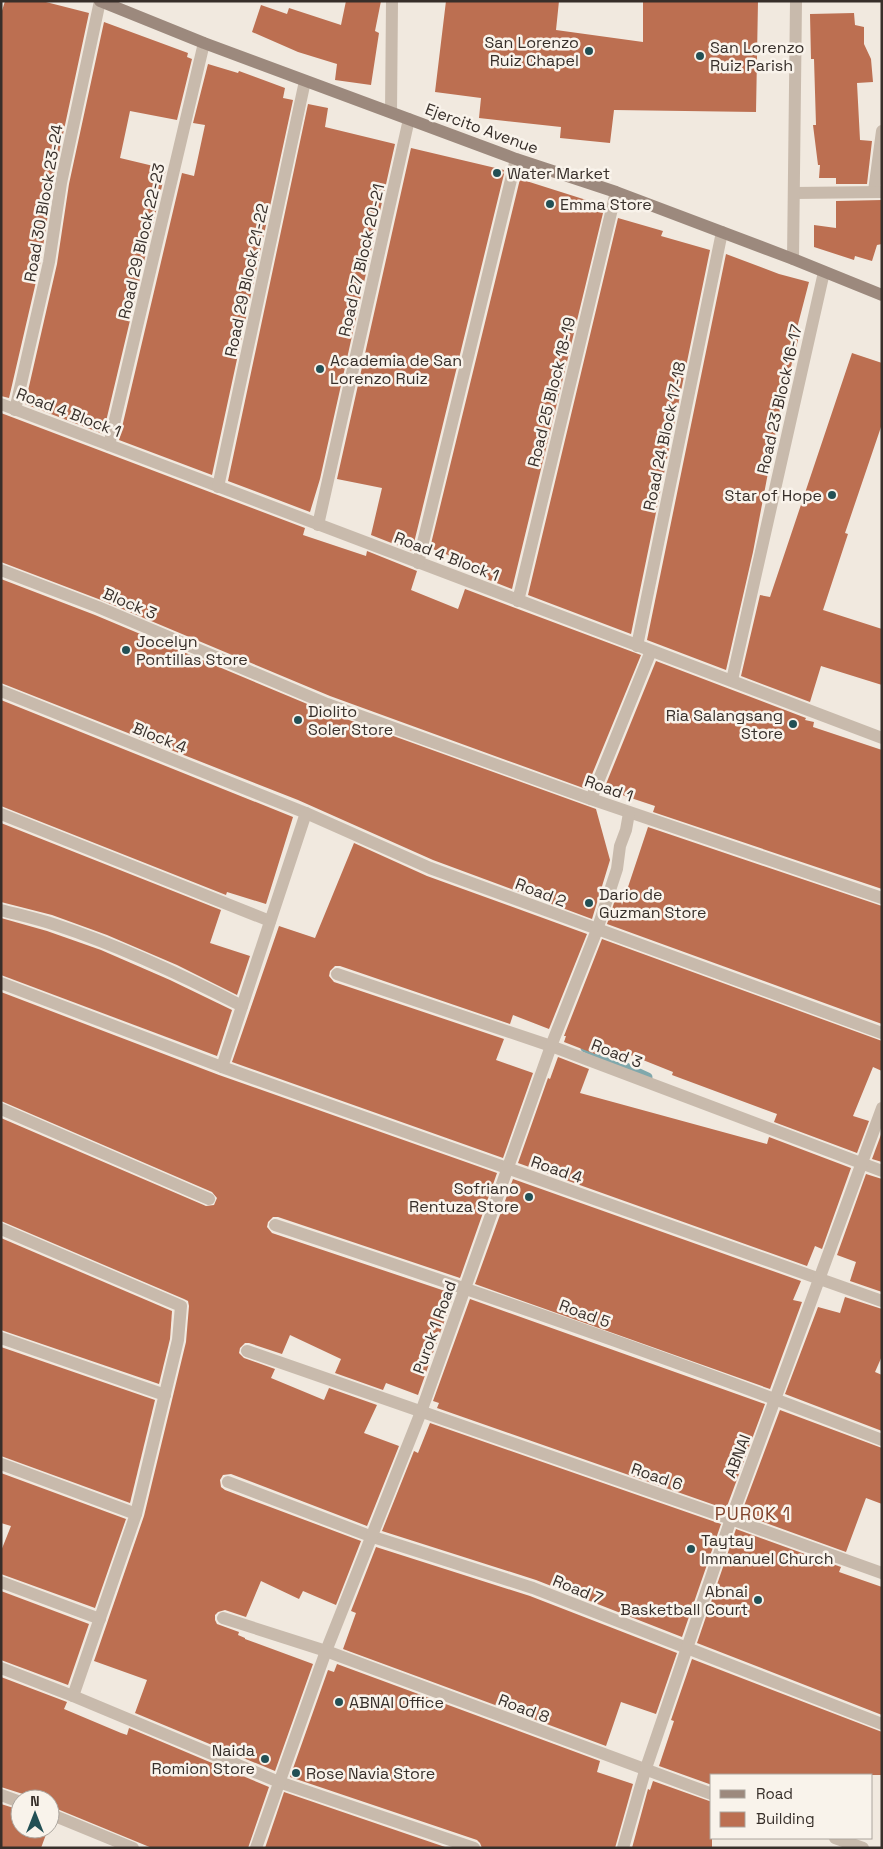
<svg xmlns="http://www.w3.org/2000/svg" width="883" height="1849" font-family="'Space Grotesk',sans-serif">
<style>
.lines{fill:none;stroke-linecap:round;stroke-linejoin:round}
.stream{stroke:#80a8ac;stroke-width:9}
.building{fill:#bc6f51}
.lane{stroke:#c8baac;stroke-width:12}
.street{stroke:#c8baac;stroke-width:12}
.secondary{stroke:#9c897d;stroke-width:12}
.poi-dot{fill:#235055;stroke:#f9f3eb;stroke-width:2}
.labels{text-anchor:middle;stroke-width:5;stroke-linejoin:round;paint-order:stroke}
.poi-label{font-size:16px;fill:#372f2a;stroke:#f9f3eb;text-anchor:start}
.street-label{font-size:16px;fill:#372f2a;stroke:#f9f3eb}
.neighbourhood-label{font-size:18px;letter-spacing:1px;fill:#7f4129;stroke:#f9f3eb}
</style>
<rect width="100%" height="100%" fill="#f1e9df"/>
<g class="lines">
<polyline class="stream" points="585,1048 648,1077"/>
</g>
<g class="building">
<polygon points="5,1 42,1 89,13 53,181 41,260 9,398 1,396 1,14"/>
<polygon points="346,1 381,1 375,31 379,33 371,85 335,80 337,64 298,52 252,32 261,5 287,14 289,8 341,25"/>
<polygon points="446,1 559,1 556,30 643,42 643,1 758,1 756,112 614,110 610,143 560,138 561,127 479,118 481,98 435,92"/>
<polygon points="854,13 855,25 864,27 864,44 871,59 873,82 857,83 860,140 872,141 867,184 836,184 836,178 819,178 820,165 818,165 813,125 816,125 814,59 811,59 810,14"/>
<polygon points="104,22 188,53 187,57 192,59 177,120 130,111 120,158 166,169 103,434 25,404 57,264 69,184"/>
<polygon points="208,64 238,73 239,71 285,88 283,98 293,100 212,475 119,440 182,173 194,176 205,125 193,123"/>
<polygon points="308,104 328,108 325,127 395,144 320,479 310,512 228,481"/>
<polygon points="411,148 504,170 503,173 504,174 412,551 371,535 382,488 337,479"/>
<polygon points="520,179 602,205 600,212 603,213 512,589 471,573 474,565 430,548"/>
<polygon points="882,200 882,244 877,245 872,261 855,256 854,260 814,247 814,225 836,228 836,201"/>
<polygon points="618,218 663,231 661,236 710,250 631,634 528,595"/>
<polygon points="726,254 779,274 809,282 797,328 801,329 781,404 753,552 726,670 647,640"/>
<polygon points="852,353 882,363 882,424 845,533 848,534 823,610 882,629 882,685 821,666 810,702 741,676 760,595 770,597"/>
<polygon points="1,413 305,528 303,535 366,556 367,551 417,571 411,590 458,609 465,589 641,655 586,789 330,696 101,600 1,562"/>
<polygon points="1,579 95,615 324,711 596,809 610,860 592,919 433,860 298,800 1,683"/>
<polygon points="656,661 806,718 805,720 814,722 813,727 882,750 882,889 653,812 655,806 604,789"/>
<polygon points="1,700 293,817 266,904 227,892 226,895 1,806"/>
<polygon points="1,823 221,910 210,943 250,956 237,995 177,965 107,935 52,915 1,902"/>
<polygon points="648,827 882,906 882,1024 607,924 618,891 622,905"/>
<polygon points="354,843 427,876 587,934 549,1029 513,1015 510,1024 340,966 335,966 330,971 329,976 334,982 504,1039 496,1060 533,1073 503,1158 232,1062 279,926 315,938"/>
<polygon points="1,918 47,931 101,950 170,980 232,1010 217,1056 1,975"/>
<polygon points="602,939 882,1041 882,1071 873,1067 853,1116 869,1121 857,1153 774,1122 777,1114 672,1075 673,1072 623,1052 621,1056 598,1047 595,1054 564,1042 566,1036 564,1036"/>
<polygon points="1,992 219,1075 497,1173 460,1278 278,1217 273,1217 268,1222 267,1227 272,1233 454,1294 418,1395 386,1383 383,1390 335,1373 341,1359 290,1335 282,1354 249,1343 245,1343 240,1348 239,1353 244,1358 275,1369 271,1378 324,1400 329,1388 377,1405 364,1433 399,1446 367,1526 231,1474 223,1475 220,1480 221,1487 225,1490 361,1541 336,1605 303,1591 299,1599 261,1581 246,1617 225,1610 218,1612 215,1615 215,1620 217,1624 239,1632 238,1635 245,1638 245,1639 313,1664 275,1771 135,1713 147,1680 94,1661 144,1516 186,1342 189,1306 188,1301 184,1299 1,1221 1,1118 206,1206 214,1205 217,1198 212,1192 1,1101"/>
<polygon points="558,1057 589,1069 580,1093 767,1144 769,1137 851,1168 822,1249 815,1246 807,1266 518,1163 548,1078 550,1079"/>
<polygon points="882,1132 882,1162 872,1159"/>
<polygon points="866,1174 882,1179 882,1292 850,1281 856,1262 837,1255"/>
<polygon points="513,1179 801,1281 793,1300 802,1302 770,1389 475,1284"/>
<polygon points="1,1238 172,1311 170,1339 159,1384 1,1330"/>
<polygon points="845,1297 882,1309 882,1356 875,1372 882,1375 882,1431 785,1394 818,1307 840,1313"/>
<polygon points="470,1299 765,1404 726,1509 437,1408 439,1403 433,1401"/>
<polygon points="1,1347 155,1400 130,1503 1,1456"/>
<polygon points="780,1410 882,1448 882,1504 866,1498 846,1552 741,1514"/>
<polygon points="430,1423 721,1524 682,1637 536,1580 382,1531 414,1451 418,1453"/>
<polygon points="1,1473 126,1519 95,1608 1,1574 1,1551 11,1526 1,1523"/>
<polygon points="736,1529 841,1567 839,1572 882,1587 882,1715 697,1643"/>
<polygon points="376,1547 530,1596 677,1653 656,1714 621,1702 606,1746 343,1649 356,1613 351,1611"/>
<polygon points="1,1591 89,1624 68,1685 1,1660"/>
<polygon points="692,1659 882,1732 882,1775 712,1775 712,1785 659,1766 674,1721 671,1720"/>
<polygon points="337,1664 600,1761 597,1772 633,1784 615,1848 482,1848 480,1843 477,1840 290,1777 328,1670 334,1672"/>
<polygon points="1,1677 67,1702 64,1709 121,1733 127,1735 129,1728 269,1787 248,1848 152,1848 50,1806 50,1799 27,1799 23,1794 1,1787"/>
<polygon points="653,1781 712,1802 712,1848 632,1848 648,1789 650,1790"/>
<polygon points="284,1792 448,1848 265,1848"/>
<polygon points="1,1804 20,1810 20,1829 48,1829 41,1848 1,1848"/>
</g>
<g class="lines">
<path class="lane" d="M1,910C20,915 38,919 56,925C120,946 182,975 242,1006"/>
<g class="street">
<polyline points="391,112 392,1"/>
<polyline points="874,191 882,131"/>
<polyline points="794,193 882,192"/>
<polyline points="793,259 796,1"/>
<polyline points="1,404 882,738"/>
<polyline points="15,410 49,262 61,183 100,1"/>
<polyline points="109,445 204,43"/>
<polyline points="218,487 305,81"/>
<polyline points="318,525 409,119"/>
<polyline points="418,563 516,159"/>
<polyline points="1,570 98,607 327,704 591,799 882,898"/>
<polyline points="518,601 616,192"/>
<polyline points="637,646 722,232"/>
<polyline points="732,680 824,272"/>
<polyline points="1,691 306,813 430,868 882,1033"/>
<polyline points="591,799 651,651"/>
<polyline points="1,814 270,921"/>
<polyline points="337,974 551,1046 882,1171"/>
<polyline points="1,983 222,1067 882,1301"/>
<polyline points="222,1067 306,813"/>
<polyline points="1,1109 209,1199"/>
<path d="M275,1225C479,1292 682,1362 882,1440"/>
<polyline points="1,1229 181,1306 178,1340 136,1514 73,1696"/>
<polyline points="1,1338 165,1395"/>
<polyline points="247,1351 731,1519 882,1573"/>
<polyline points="1,1464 136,1514"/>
<polyline points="228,1482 370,1536 533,1588 882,1724"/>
<polyline points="1,1582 100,1619"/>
<polyline points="223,1618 326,1651 712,1794"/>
<polyline points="1,1668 73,1696 279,1782 474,1848"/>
<polyline points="1,1795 20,1802"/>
<polyline points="50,1814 133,1848"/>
<polyline points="835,1838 863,1848"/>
<polyline points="256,1848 326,1651 421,1412 551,1046 597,930 617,869 620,846 626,830 629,813"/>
<polyline points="623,1848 645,1771 731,1519 882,1108"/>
</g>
<polyline class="secondary" points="100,1 204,43 516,159 616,192 793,259 882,295"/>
</g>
<g class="poi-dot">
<circle cx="589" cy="51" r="5"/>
<circle cx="700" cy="56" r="5"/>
<circle cx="497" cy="173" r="5"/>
<circle cx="550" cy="204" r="5"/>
<circle cx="320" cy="369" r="5"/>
<circle cx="832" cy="495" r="5"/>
<circle cx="126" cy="650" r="5"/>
<circle cx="298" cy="720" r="5"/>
<circle cx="793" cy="724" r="5"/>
<circle cx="589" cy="903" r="5"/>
<circle cx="529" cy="1197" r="5"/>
<circle cx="691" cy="1549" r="5"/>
<circle cx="758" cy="1600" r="5"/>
<circle cx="339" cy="1702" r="5"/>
<circle cx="265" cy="1759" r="5"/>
<circle cx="296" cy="1773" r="5"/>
</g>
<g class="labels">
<g class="poi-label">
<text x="579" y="48" text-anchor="end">San Lorenzo<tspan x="579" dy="18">Ruiz Chapel</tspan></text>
<text x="710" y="53">San Lorenzo<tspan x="710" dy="18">Ruiz Parish</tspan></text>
<text x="507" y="179">Water Market</text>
<text x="560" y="210">Emma Store</text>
<text x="330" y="366">Academia de San<tspan x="330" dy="18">Lorenzo Ruiz</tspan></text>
<text x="822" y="501" text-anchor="end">Star of Hope</text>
<text x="136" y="647">Jocelyn<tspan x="136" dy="18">Pontillas Store</tspan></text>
<text x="308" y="717">Diolito<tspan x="308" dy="18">Soler Store</tspan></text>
<text x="783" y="721" text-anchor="end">Ria Salangsang<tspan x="783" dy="18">Store</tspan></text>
<text x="599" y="900">Dario de<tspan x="599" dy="18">Guzman Store</tspan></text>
<text x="519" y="1194" text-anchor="end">Sofriano<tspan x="519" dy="18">Rentuza Store</tspan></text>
<text x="701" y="1546">Taytay<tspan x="701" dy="18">Immanuel Church</tspan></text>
<text x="748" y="1597" text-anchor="end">Abnai<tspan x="748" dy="18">Basketball Court</tspan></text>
<text x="349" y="1708">ABNAI Office</text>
<text x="255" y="1756" text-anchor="end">Naida<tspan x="255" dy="18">Romion Store</tspan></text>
<text x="306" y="1779">Rose Navia Store</text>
</g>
<g class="street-label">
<text transform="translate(482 128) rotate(20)" y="6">Ejercito Avenue</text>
<text transform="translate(43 203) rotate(-80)" y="6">Road 30 Block 23-24</text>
<text transform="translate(141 241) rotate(-77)" y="6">Road 29 Block 22-23</text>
<text transform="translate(361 260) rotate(-77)" y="6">Road 27 Block 20-21</text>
<text transform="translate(246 280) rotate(-78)" y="6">Road 29 Block 21-22</text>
<text transform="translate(551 392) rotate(-76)" y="6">Road 25 Block 18-19</text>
<text transform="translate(779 399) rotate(-77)" y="6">Road 23 Block 16-17</text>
<text transform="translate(69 412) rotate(21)" y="6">Road 4 Block 1</text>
<text transform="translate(664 436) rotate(-78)" y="6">Road 24 Block 17-18</text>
<text transform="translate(447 556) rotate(21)" y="6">Road 4 Block 1</text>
<text transform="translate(130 603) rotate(23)" y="6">Block 3</text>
<text transform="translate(160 737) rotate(22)" y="6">Block 4</text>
<text transform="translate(609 788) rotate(19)" y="6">Road 1</text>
<text transform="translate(541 892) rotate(21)" y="6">Road 2</text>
<text transform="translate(617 1053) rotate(21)" y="6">Road 3</text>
<text transform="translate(557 1169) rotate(19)" y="6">Road 4</text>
<text transform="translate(585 1313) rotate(20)" y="6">Road 5</text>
<text transform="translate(434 1327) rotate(-70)" y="6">Purok 1 Road</text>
<text transform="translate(737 1456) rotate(-69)" y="6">ABNAI</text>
<text transform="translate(657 1476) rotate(19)" y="6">Road 6</text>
<text transform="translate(578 1589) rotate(22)" y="6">Road 7</text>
<text transform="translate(524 1708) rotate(21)" y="6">Road 8</text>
</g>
<g class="neighbourhood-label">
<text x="753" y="1520">PUROK 1</text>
</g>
</g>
<rect width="883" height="1849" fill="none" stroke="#372f2a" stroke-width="5"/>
<rect x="710" y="1774" width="162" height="65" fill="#f9f3eb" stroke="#aba59e"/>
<rect x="720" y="1790" width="25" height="8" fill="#9c897d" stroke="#aba59e"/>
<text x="756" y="1799" font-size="15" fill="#372f2a">Road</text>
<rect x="720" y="1812" width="25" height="15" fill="#bc6f51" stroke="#aba59e"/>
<text x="756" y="1824" font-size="15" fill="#372f2a">Building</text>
<g transform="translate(35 1814)"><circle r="24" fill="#f9f3eb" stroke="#aba59e"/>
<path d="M0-4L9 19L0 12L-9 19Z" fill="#235055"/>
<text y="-8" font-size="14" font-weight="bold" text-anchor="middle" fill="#372f2a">N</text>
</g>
</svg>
